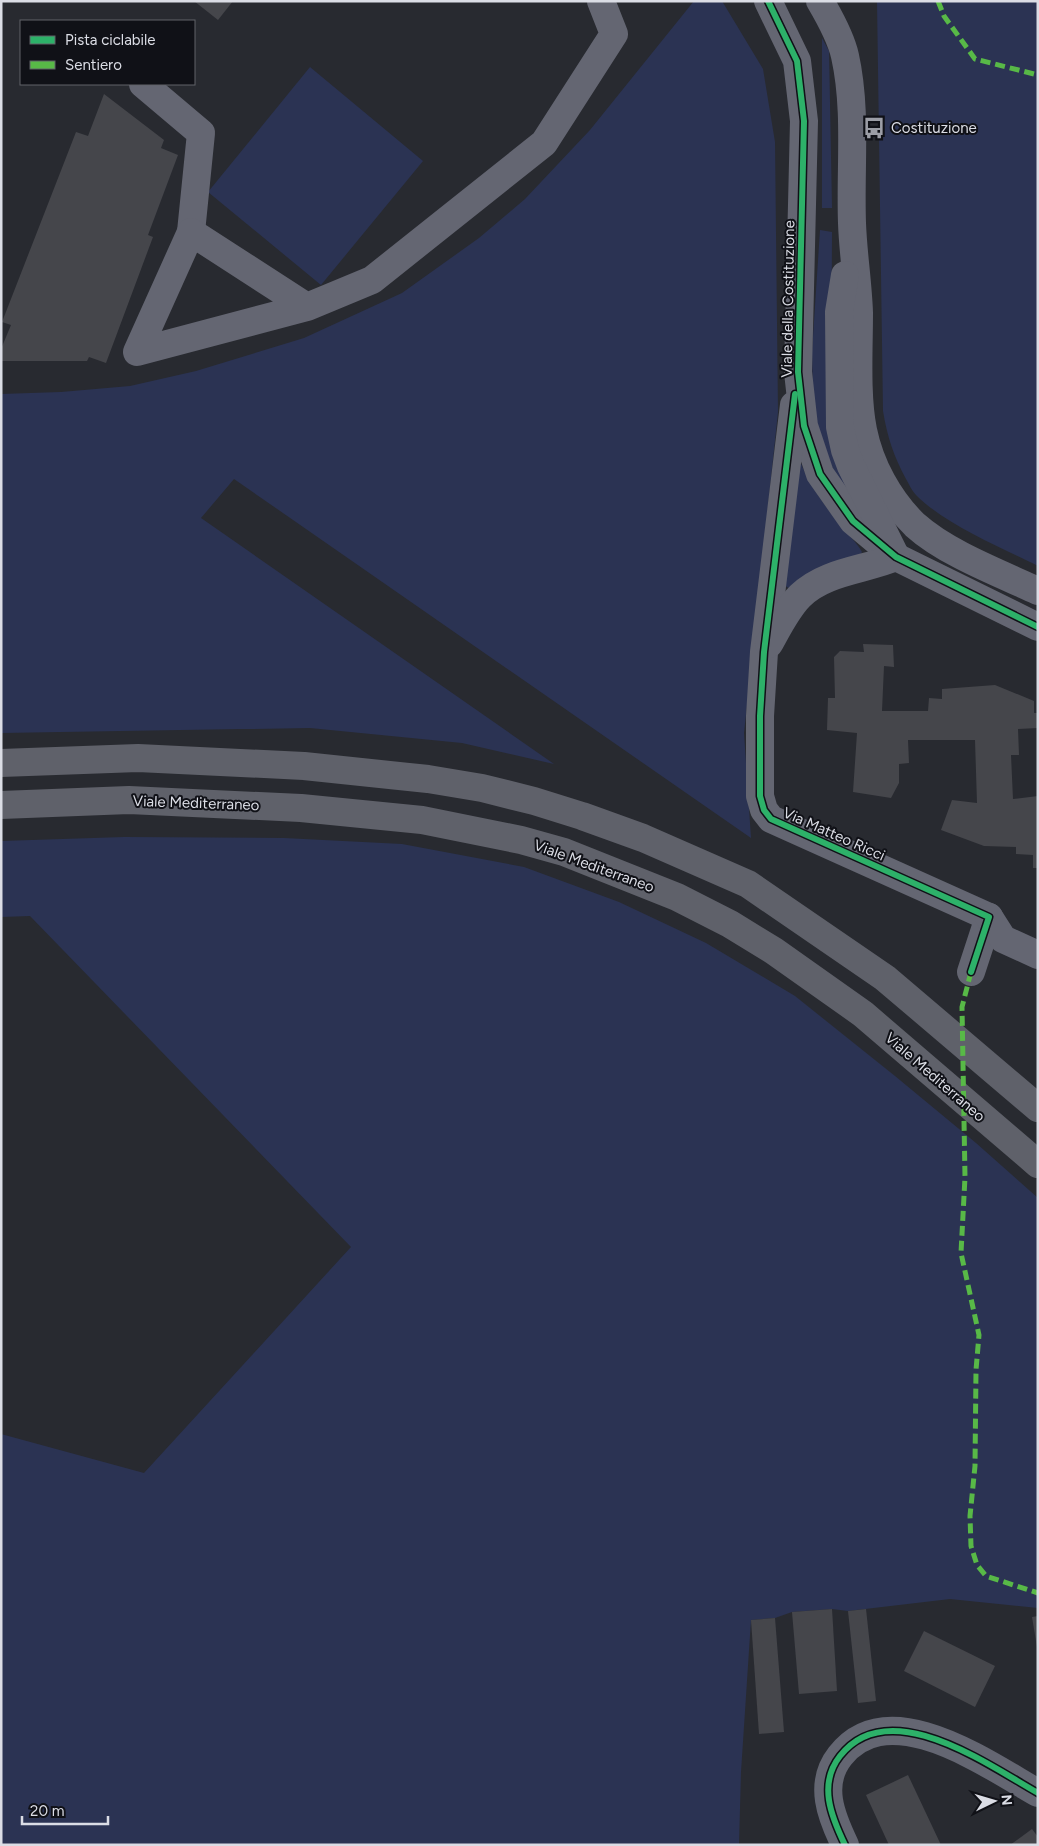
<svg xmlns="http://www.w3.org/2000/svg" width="1039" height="1846" font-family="Figtree,sans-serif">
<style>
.green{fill:#2b3353}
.building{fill:#45464b}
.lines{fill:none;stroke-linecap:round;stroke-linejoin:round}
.minor{stroke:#646672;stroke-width:28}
.highway{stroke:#5f616a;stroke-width:28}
.quiet{stroke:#58b947;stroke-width:5;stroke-dasharray:10 5;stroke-linecap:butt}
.cycleway-casing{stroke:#101117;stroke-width:9}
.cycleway{stroke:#2db169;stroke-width:6}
.labels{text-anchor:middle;stroke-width:4;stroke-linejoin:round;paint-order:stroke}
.poi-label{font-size:15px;fill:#dbdde5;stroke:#101117;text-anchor:start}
.street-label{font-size:15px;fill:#dbdde5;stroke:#101117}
</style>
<rect width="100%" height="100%" fill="#282a30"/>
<g class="green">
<polygon points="694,1 722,1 763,69 775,142 778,412 744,733 751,838 234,479 201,518 554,764 462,743 310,728 1,733 1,394 61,392 130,386 196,371 304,338 402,293 479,238 525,199 590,130"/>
<path d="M877,1H1038V566C1000,547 946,525 916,495C912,491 909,484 906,479C894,457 887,436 883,411Z"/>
<polygon points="822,38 829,51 832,208 822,208"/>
<polygon points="310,67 423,161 321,285 208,192"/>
<polygon points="820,230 832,232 831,412 863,512 834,472 815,423 813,407 812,352"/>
<path d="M800,461C809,484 824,505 840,524C847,534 856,541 862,552L858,558L790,589L784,585Z"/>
<polygon points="124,837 284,838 402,844 524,867 619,902 706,943 795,996 895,1076 976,1143 1038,1198 1038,1608 950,1599 848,1611 832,1609 792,1612 775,1618 751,1620 741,1772 739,1845 1,1845 1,1434 144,1473 351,1247 30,916 1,917 1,841"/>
</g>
<g class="building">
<polygon points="194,1 233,1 218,20"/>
<polygon points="104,94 164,140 161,148 178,155 148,235 153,237 106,363 89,357 87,361 1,361 1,349 11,325 2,322 76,132 88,136"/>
<polygon points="863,644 893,645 894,667 884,666 882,711 928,711 929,698 942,699 942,689 995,685 1034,701 1034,713 1038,713 1038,728 1018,729 1019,755 1011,755 1013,799 1038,796 1038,868 1033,868 1033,855 1016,854 1016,847 984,846 941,830 952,800 977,803 975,740 908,740 909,763 899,764 899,783 891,798 853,792 857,733 827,730 828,698 835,698 834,657 840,651 864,652"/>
<polygon points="832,1609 837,1691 799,1694 792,1612"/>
<polygon points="866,1609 876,1701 858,1703 848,1611"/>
<polygon points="1038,1616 1038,1647 1037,1647 1032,1617"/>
<polygon points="775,1618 784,1732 759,1734 751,1620"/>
<polygon points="924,1631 995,1666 975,1707 904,1671"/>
<polygon points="908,1775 941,1845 889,1845 866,1795"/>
<polygon points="1032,1829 1038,1837 1038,1845 1010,1845"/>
</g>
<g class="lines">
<g class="minor">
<polyline points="768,1 797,61 804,121 798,372 804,426 820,474 853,521 896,557 1038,627"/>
<path d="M820,1C830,18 841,38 845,56C857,110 850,168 852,223C853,253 858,283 859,313C859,349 856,396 863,430C870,465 889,500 915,525C946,553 999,573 1038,591"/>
<polyline points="143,84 201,133 191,232"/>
<polyline points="307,307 191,232 137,352 307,307 372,280 544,143 614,34 601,1"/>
<polyline points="794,405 764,652 760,716 760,796 764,810 771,819 989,917 971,972"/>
<path d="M769,644C778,628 787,609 800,596C825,571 866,570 896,557L851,466L845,450L840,427L839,312L845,275"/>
<polyline points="989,917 1003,939 1038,955"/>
<path d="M845,1845C831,1816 818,1784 840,1756C889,1693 988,1765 1038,1793"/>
</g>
<g class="highway">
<polyline points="1,763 138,758 304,766 428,779 482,788 534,801 582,816 643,838 748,884 885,978 1038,1108"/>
<polyline points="1,805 129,800 301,808 422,820 521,840 564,852 677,897 730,924 774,951 863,1014 1038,1164"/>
</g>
<g class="quiet">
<polyline points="938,1 944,16 975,59 1038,75"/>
<polyline points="971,972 962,1007 965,1177 961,1253 979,1335 976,1370 975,1466 970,1516 971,1546 977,1565 986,1576 1038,1593"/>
</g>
<g class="cycleway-casing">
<g id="cycleway">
<polyline points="768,1 797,61 804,121 798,372 804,426 820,474 853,521 896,557 1038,627"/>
<polyline points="795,394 764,652 760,716 760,796 764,810 771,819 989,917 971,972"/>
<path d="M845,1845C831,1816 818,1784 840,1756C889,1693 988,1765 1038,1793"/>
</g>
</g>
<use href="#cycleway" class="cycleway"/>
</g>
<defs>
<g id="bus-bare" transform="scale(1.725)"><path d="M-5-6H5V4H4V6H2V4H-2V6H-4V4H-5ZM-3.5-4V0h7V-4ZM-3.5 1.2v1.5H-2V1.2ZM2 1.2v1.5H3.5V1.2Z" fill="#9c9ea6" stroke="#101117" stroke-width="2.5" paint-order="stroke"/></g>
</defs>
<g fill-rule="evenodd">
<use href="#bus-bare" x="874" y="128"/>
</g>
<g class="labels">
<g class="poi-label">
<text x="891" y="133">Costituzione</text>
</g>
<g class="street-label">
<text transform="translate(788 299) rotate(-89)" y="5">Viale della Costituzione</text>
<text transform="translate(196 803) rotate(2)" y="5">Viale Mediterraneo</text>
<text transform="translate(834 834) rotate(24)" y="5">Via Matteo Ricci</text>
<text transform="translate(594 866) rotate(20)" y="5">Viale Mediterraneo</text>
<text transform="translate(935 1077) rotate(41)" y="5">Viale Mediterraneo</text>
</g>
</g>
<rect width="1039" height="1846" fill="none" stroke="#dbdde5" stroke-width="5"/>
<rect x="20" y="20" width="175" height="65" fill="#101117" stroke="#616369"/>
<rect x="30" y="36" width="25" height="8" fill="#2db169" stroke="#616369"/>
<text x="65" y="45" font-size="15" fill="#dbdde5">Pista ciclabile</text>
<rect x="30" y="61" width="25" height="8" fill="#58b947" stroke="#616369"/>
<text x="65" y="70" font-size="15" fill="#dbdde5">Sentiero</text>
<g transform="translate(994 1801) rotate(85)" stroke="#101117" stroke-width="4" paint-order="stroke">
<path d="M0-4L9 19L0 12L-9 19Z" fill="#dbdde5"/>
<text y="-8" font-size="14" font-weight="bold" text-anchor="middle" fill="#dbdde5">N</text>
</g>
<path d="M22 1816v8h86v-8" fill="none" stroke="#dbdde5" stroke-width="2.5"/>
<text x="30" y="1816" font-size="15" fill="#dbdde5" stroke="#101117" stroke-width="4" paint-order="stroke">20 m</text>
</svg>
